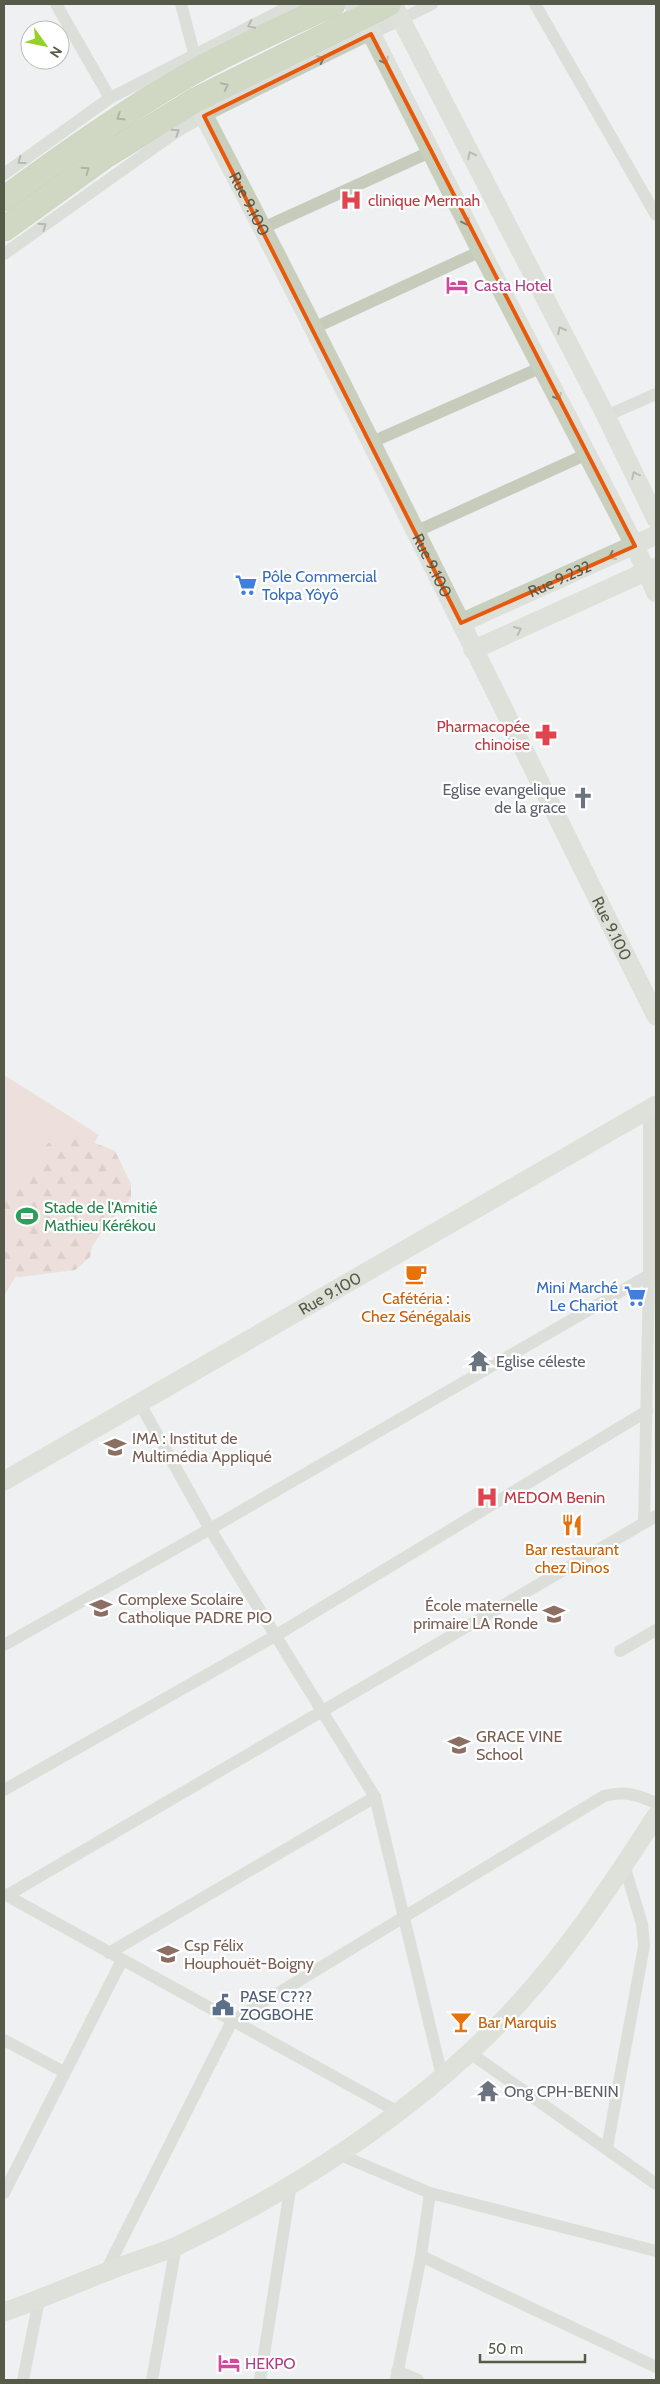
<svg xmlns="http://www.w3.org/2000/svg" width="660" height="2384" font-family="Cabin,sans-serif">
<style>
.grass{fill:#ebc9c2}
.forest{fill:url(#forest-firs)}
.lines{fill:none;stroke-linecap:round;stroke-linejoin:round}
.highway-casing{stroke:#97a577;stroke-width:25}
.street{stroke:#c6cbbc;stroke-width:12}
.secondary{stroke:#c9cfbd;stroke-width:19}
.highway{stroke:#abb98b;stroke-width:24}
.oneway{stroke:#727766}
.oneway2{stroke:#787e6c}
.oneway3{stroke:#636953}
.marked{fill:none;stroke:#e8590c;stroke-width:4;stroke-linejoin:round}
.labels{text-anchor:middle;stroke-width:4.5;stroke-linejoin:round;paint-order:stroke}
.health-label{font-size:16px;fill:#be3a42;stroke:#fff;text-anchor:start}
.street-label{font-size:16px;fill:#565b49;stroke:#fff}
.hotel-label{font-size:16px;fill:#b23c85;stroke:#fff;text-anchor:start}
.shop-label{font-size:16px;fill:#366cbe;stroke:#fff;text-anchor:start}
.worship-label{font-size:16px;fill:#5b616d;stroke:#fff;text-anchor:start}
.leisure-label{font-size:16px;fill:#27864d;stroke:#fff;text-anchor:start}
.food-label{font-size:16px;fill:#c56008;stroke:#fff}
.education-label{font-size:16px;fill:#785e54;stroke:#fff;text-anchor:start}
.service-label{font-size:16px;fill:#4e5e75;stroke:#fff;text-anchor:start}
</style>
<defs>
<pattern id="forest-firs" width="22" height="20" patternUnits="userSpaceOnUse" patternTransform="scale(1.25)"><rect width="22" height="20" fill="#ebc9c2"/><path d="M5 1l3.5 6h-7zM16 11l3.5 6h-7z" fill="#c1a6a0"/></pattern>
</defs>
<rect width="100%" height="100%" fill="#eff0f1"/>
<polygon class="grass" points="4,1075 99,1135 4,1296"/>
<path class="forest" d="M73,1134L115,1151L131,1184V1198L102,1231L92,1247L90,1257L75,1270L20,1277L4,1274V1248L15,1243L24,1234L21,1228L4,1222V1191C17,1180 34,1181 42,1168L40,1153L48,1143Z"/>
<g class="lines">
<g class="highway-casing">
<g id="highway">
<path d="M4,199C65,154 127,110 193,72C238,47 286,26 333,4"/>
<polyline points="4,229 105,156 196,100 389,4"/>
</g>
</g>
<g class="street">
<polyline points="56,4 110,98"/>
<polyline points="181,4 194,53"/>
<polyline points="535,4 656,215"/>
<polyline points="4,174 110,98 294,4"/>
<polyline points="263,228 432,151"/>
<polyline points="4,254 176,132 204,116 432,4"/>
<polyline points="314,328 481,251"/>
<polyline points="606,416 656,394"/>
<polyline points="372,442 542,367"/>
<polyline points="415,532 587,454"/>
<polyline points="139,1402 210,1529 375,1797 442,2076"/>
<polyline points="644,1523 649,1275 649,1109"/>
<polyline points="4,1645 210,1529 649,1275"/>
<polyline points="620,1651 656,1630"/>
<polyline points="4,1790 275,1636 647,1411"/>
<polyline points="4,1894 398,2112"/>
<polyline points="6,1896 656,1516"/>
<polyline points="109,1953 375,1797"/>
<polyline points="4,2040 64,2072"/>
<polyline points="470,2053 656,2184"/>
<polyline points="607,2148 644,1946 642,1924 624,1865"/>
<polyline points="338,2154 430,2193 656,2251"/>
<polyline points="4,2193 122,1960"/>
<polyline points="421,2256 656,2367"/>
<path d="M106,2271L232,2021L604,1796C625,1790 637,1795 656,1803"/>
<polyline points="397,2371 418,2380"/>
<polyline points="23,2380 39,2300"/>
<polyline points="152,2380 176,2246"/>
<polyline points="260,2380 291,2184"/>
<polyline points="396,2380 421,2256 430,2193"/>
</g>
<g class="secondary">
<polyline points="353,4 363,17 481,251 635,546 656,593"/>
<polyline points="393,4 606,416 656,519"/>
<path id="s1" d="M204,116C360,413 506,716 656,1016"/>
<path id="s2" d="M461,623L656,535"/>
<polyline points="473,650 656,567"/>
<path id="s3" d="M4,1481L656,1105"/>
<path d="M4,2312C39,2300 72,2285 106,2272C129,2262 154,2256 177,2246C295,2190 414,2112 505,2018C563,1958 611,1886 656,1816"/>
</g>
<use href="#highway" class="highway"/>
</g>
<defs><path id="oneway-chevron" d="M-2-3.5L2.5 0L-2 3.5" fill="none" stroke-width="1.6" stroke-linecap="round" stroke-linejoin="round" transform="scale(1.25)"/></defs>
<g class="oneway">
<use href="#oneway-chevron" transform="translate(251 25) rotate(154)"/>
<use href="#oneway-chevron" transform="translate(321 59) rotate(-26)"/>
<use href="#oneway-chevron" transform="translate(176 132) rotate(-33)"/>
<use href="#oneway-chevron" transform="translate(21 161) rotate(144)"/>
<use href="#oneway-chevron" transform="translate(43 226) rotate(-35)"/>
</g>
<g class="oneway2">
<use href="#oneway-chevron" transform="translate(385 61) rotate(63)"/>
<use href="#oneway-chevron" transform="translate(471 155) rotate(-117)"/>
<use href="#oneway-chevron" transform="translate(466 222) rotate(64)"/>
<use href="#oneway-chevron" transform="translate(561 330) rotate(-117)"/>
<use href="#oneway-chevron" transform="translate(558 397) rotate(63)"/>
<use href="#oneway-chevron" transform="translate(635 475) rotate(-116)"/>
<use href="#oneway-chevron" transform="translate(612 556) rotate(156)"/>
<use href="#oneway-chevron" transform="translate(518 630) rotate(-24)"/>
</g>
<g class="oneway3">
<use href="#oneway-chevron" transform="translate(225 86) rotate(-26)"/>
<use href="#oneway-chevron" transform="translate(120 117) rotate(147)"/>
<use href="#oneway-chevron" transform="translate(86 170) rotate(-35)"/>
</g>
<path d="M0 0H660V2384H0ZM371,34L635,546L461,623L204,116Z" fill="#eff0f1" fill-opacity=".55" fill-rule="evenodd"/>
<path class="marked" d="M371,34L635,546L461,623L204,116Z"/>
<defs>
<g id="hospital-bare" transform="scale(1.725)"><path d="M-5-5h3v3.5h4V-5h3V5h-3V1.5h-4V5h-3Z" fill="#e0444e" stroke="#fff" stroke-width="2.5" paint-order="stroke"/></g>
<g id="hotel-bare" transform="scale(1.725)"><path d="M-6-4.5h1.5V1H6V5H4.5V3h-9V5H-6ZM-4 0a1.8 1.8 0 1 1 3.6 0ZM.5 0V-2.5h3Q6-2.5 6 0Z" fill="#d1479c" stroke="#fff" stroke-width="2.5" paint-order="stroke"/></g>
<g id="supermarket-bare" transform="scale(1.725)"><path d="M-6-5.5h2.5l.6 2H6L4.5 2H-2.5L-4.4-4H-6ZM-1.5 3.2a1.3 1.3 0 1 0 .1 0ZM3 3.2a1.3 1.3 0 1 0 .1 0Z" fill="#3f7fe0" stroke="#fff" stroke-width="2.5" paint-order="stroke"/></g>
<g id="pharmacy-bare" transform="scale(1.725)"><path d="M-2-6h4v4h4v4h-4v4h-4v-4h-4v-4h4Z" fill="#e0444e" stroke="#fff" stroke-width="2.5" paint-order="stroke"/></g>
<g id="church-bare" transform="scale(1.725)"><path d="M-1.2-6h2.4v3.5h3.3v2.4h-3.3V6h-2.4V-.1h-3.3v-2.4h3.3Z" fill="#6b7280" stroke="#fff" stroke-width="2.5" paint-order="stroke"/></g>
<g id="stadium-bare" transform="scale(1.725)"><path d="M0-5a6.5 5 0 1 0 0 10a6.5 5 0 1 0 0-10ZM-3.5-1.8h7v3.6h-7Z" fill="#2e9e5b" stroke="#fff" stroke-width="2.5" paint-order="stroke"/></g>
<g id="cafe-bare" transform="scale(1.725)"><path d="M-5.5-4.5H6V0H3Q3 3.5 0 3.5H-2.5Q-5.5 3.5-5.5 0ZM3-3.2v2h1.7v-2ZM-6 4.5H4V6H-6Z" fill="#e8710a" stroke="#fff" stroke-width="2.5" paint-order="stroke"/></g>
<g id="temple-bare" transform="scale(1.725)"><path d="M0-6L5-2H3V0L6.5 2.5H4V6H1.5V3h-3V6H-4V2.5H-6.5L-3 0V-2H-5Z" fill="#6b7280" stroke="#fff" stroke-width="2.5" paint-order="stroke"/></g>
<g id="school-bare" transform="scale(1.725)"><path d="M0-5L7-2L0 1L-7-2ZM-4 1L0 2.5L4 1V4Q0 6-4 4Z" fill="#8d6e63" stroke="#fff" stroke-width="2.5" paint-order="stroke"/></g>
<g id="restaurant-bare" transform="scale(1.725)"><path d="M-5-6h1v4h1v-4h1v4h1v-4h1v5L-1.5 .5V6h-2V.5L-5-1ZM5-6V6H3V1.5H1.5Q1.5-4 5-6Z" fill="#e8710a" stroke="#fff" stroke-width="2.5" paint-order="stroke"/></g>
<g id="civic-bare" transform="scale(1.725)"><path d="M-.6-6.5H3V-4.5H.6V-3L4-1V1h2V6H-6V1h2V-1L-.6-3ZM-1.2 2.5V6h2.4V2.5Z" fill="#5c6f8a" stroke="#fff" stroke-width="2.5" paint-order="stroke"/></g>
<g id="bar-bare" transform="scale(1.725)"><path d="M-6-5H6L.8 .8V4.5H3.5V6h-7V4.5H-.8V.8Z" fill="#e8710a" stroke="#fff" stroke-width="2.5" paint-order="stroke"/></g>
</defs>
<g fill-rule="evenodd">
<use href="#hospital-bare" x="351" y="200"/>
<use href="#hotel-bare" x="457" y="285"/>
<use href="#supermarket-bare" x="246" y="585"/>
<use href="#pharmacy-bare" x="546" y="735"/>
<use href="#church-bare" x="583" y="798"/>
<use href="#stadium-bare" x="27" y="1216"/>
<use href="#cafe-bare" x="416" y="1274"/>
<use href="#supermarket-bare" x="635" y="1296"/>
<use href="#temple-bare" x="479" y="1361"/>
<use href="#school-bare" x="115" y="1447"/>
<use href="#hospital-bare" x="487" y="1497"/>
<use href="#restaurant-bare" x="572" y="1525"/>
<use href="#school-bare" x="101" y="1608"/>
<use href="#school-bare" x="554" y="1614"/>
<use href="#school-bare" x="459" y="1745"/>
<use href="#school-bare" x="168" y="1954"/>
<use href="#civic-bare" x="223" y="2005"/>
<use href="#bar-bare" x="461" y="2022"/>
<use href="#temple-bare" x="488" y="2091"/>
<use href="#hotel-bare" x="229" y="2363"/>
</g>
<g class="labels">
<g class="health-label">
<text x="368" y="206">clinique Mermah</text>
<text x="530" y="732" text-anchor="end">Pharmacopée<tspan x="530" dy="18">chinoise</tspan></text>
<text x="504" y="1503">MEDOM Benin</text>
</g>
<g class="street-label">
<text dy="6" stroke="none"><textPath href="#s1" startOffset="99">Rue 9.100</textPath></text>
<text dy="6" stroke="none"><textPath href="#s1" startOffset="504">Rue 9.100</textPath></text>
<text dy="6" stroke="none"><textPath href="#s2" startOffset="108">Rue 9.232</textPath></text>
<text dy="6" stroke="none"><textPath href="#s1" startOffset="909">Rue 9.100</textPath></text>
<text dy="6" stroke="none"><textPath href="#s3" startOffset="376">Rue 9.100</textPath></text>
</g>
<g class="hotel-label">
<text x="474" y="291">Casta Hotel</text>
<text x="245" y="2369">HEKPO</text>
</g>
<g class="shop-label">
<text x="262" y="582">Pôle Commercial<tspan x="262" dy="18">Tokpa Yôyô</tspan></text>
<text x="618" y="1293" text-anchor="end">Mini Marché<tspan x="618" dy="18">Le Chariot</tspan></text>
</g>
<g class="worship-label">
<text x="566" y="795" text-anchor="end">Eglise evangelique<tspan x="566" dy="18">de la grace</tspan></text>
<text x="496" y="1367">Eglise céleste</text>
<text x="504" y="2097">Ong CPH-BENIN</text>
</g>
<g class="leisure-label">
<text x="44" y="1213">Stade de l'Amitié<tspan x="44" dy="18">Mathieu Kérékou</tspan></text>
</g>
<g class="food-label">
<text x="416" y="1304">Cafétéria :<tspan x="416" dy="18">Chez Sénégalais</tspan></text>
<text x="572" y="1555">Bar restaurant<tspan x="572" dy="18">chez Dinos</tspan></text>
<text x="478" y="2028" text-anchor="start">Bar Marquis</text>
</g>
<g class="education-label">
<text x="132" y="1444">IMA : Institut de<tspan x="132" dy="18">Multimédia Appliqué</tspan></text>
<text x="118" y="1605">Complexe Scolaire<tspan x="118" dy="18">Catholique PADRE PIO</tspan></text>
<text x="538" y="1611" text-anchor="end">École maternelle<tspan x="538" dy="18">primaire LA Ronde</tspan></text>
<text x="476" y="1742">GRACE VINE<tspan x="476" dy="18">School</tspan></text>
<text x="184" y="1951">Csp Félix<tspan x="184" dy="18">Houphouët-Boigny</tspan></text>
</g>
<g class="service-label">
<text x="240" y="2002">PASE C???<tspan x="240" dy="18">ZOGBOHE</tspan></text>
</g>
</g>
<rect width="660" height="2384" fill="none" stroke="#565b49" stroke-width="10"/>
<g transform="translate(45 45) rotate(123)"><circle r="24" fill="#ffffff" stroke="#bbbdb6"/>
<path d="M0-4L9 19L0 12L-9 19Z" fill="#96d129"/>
<text y="-8" font-size="14" font-weight="bold" text-anchor="middle" fill="#565b49">N</text>
</g>
<path d="M480 2354v8h105v-8" fill="none" stroke="#565b49" stroke-width="2.5"/>
<text x="488" y="2354" font-size="15" fill="#565b49" stroke="#ffffff" stroke-width="4" paint-order="stroke">50 m</text>
</svg>
